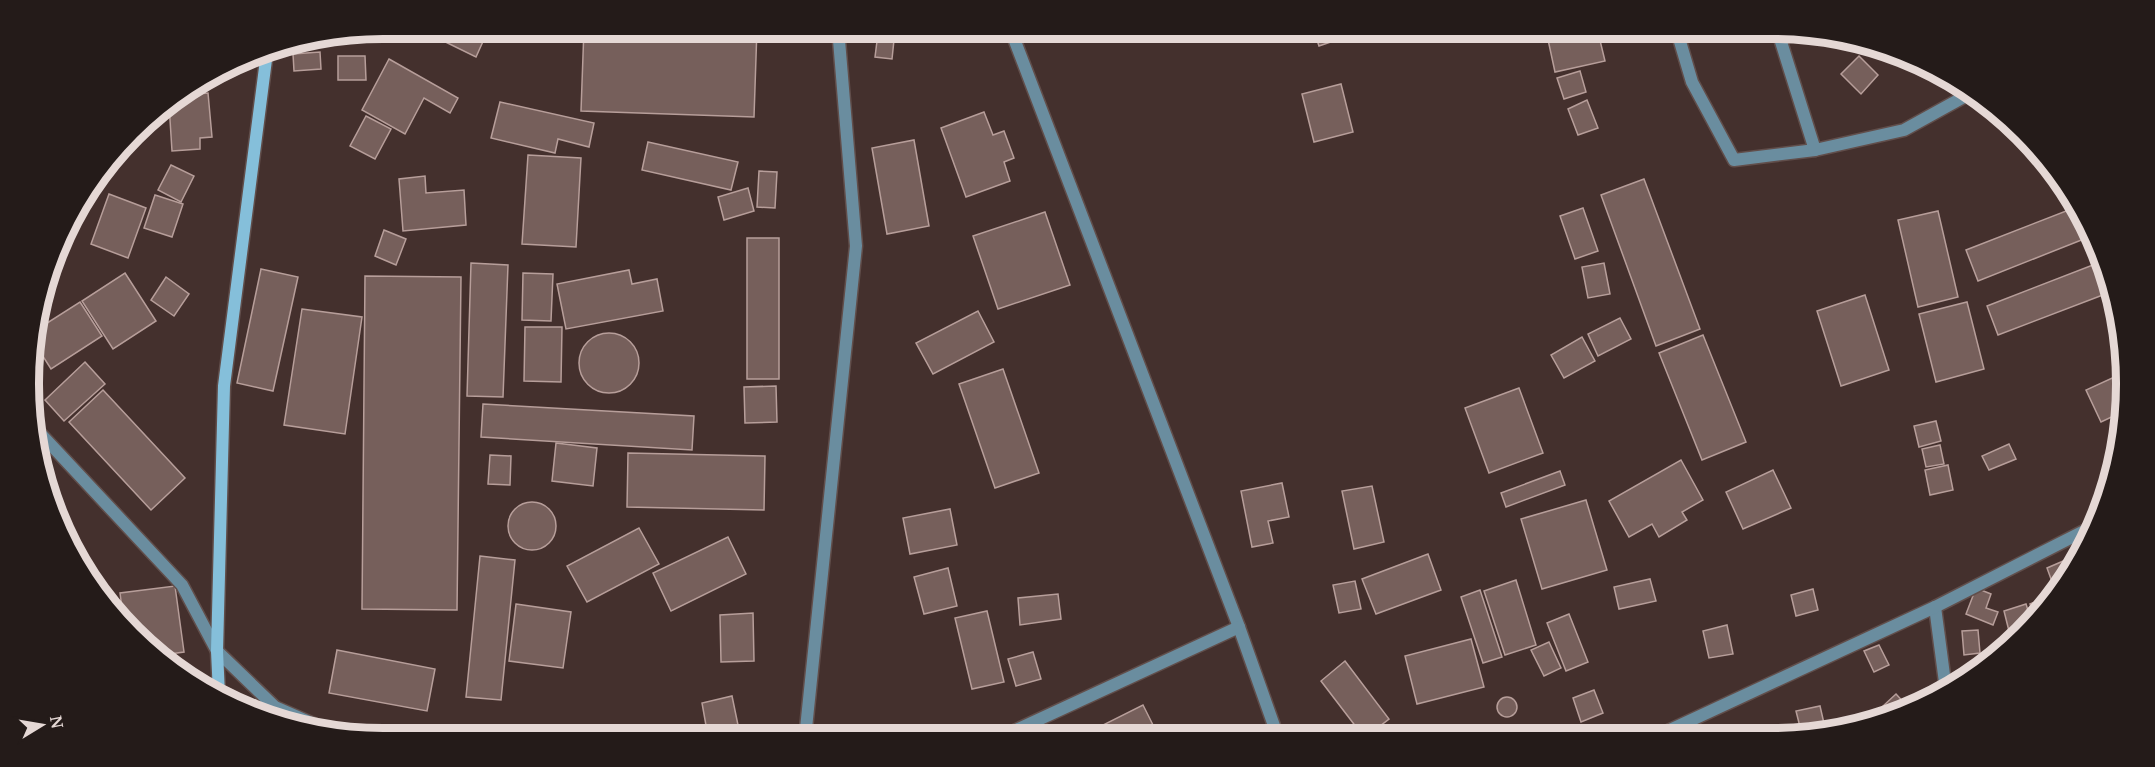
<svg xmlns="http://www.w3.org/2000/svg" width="2155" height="767" font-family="'Noto Serif',serif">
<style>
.building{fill:#765f5b;stroke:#b79e9a;stroke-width:1.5}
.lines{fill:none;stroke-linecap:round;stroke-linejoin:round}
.street-casing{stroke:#614e4b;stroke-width:15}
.secondary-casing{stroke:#614e4b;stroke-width:15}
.street{stroke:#6a8d9f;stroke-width:12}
.secondary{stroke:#85bfda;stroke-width:12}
.rim{fill:none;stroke:#e5d8d5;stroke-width:8}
</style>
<rect width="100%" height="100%" fill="#44302d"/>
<g class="building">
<polygon points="417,28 489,28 476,57"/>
<polygon points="584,28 757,28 754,117 581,111"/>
<polygon points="873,28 888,28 886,39 894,40 892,59 875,57 877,41 871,40"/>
<polygon points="1313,28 1345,28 1348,36 1319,46"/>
<polygon points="1575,28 1597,28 1605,61 1555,72 1547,35"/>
<polygon points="320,52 321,69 294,71 293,54"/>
<polygon points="338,56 365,56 366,80 338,80"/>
<polygon points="1859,56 1878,75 1861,94 1841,74"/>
<polygon points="389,59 458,98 450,113 424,98 405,134 362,110"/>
<polygon points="1580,71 1586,92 1564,99 1557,78"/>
<polygon points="1341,84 1353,132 1314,142 1302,94"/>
<polygon points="208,93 212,137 200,138 200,149 172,151 169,104 185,95"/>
<polygon points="1587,100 1598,128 1578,135 1568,109"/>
<polygon points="500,102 594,123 589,147 558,139 555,153 491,138"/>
<polygon points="984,112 993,135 1004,131 1014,158 1004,162 1010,181 966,197 941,128"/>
<polygon points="366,116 391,129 375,159 350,146"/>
<polygon points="914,140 929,226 887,234 872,148"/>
<polygon points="648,142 738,162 731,190 642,170"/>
<polygon points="528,155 581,158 576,247 522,244"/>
<polygon points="171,165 194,176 181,202 158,190"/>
<polygon points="759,171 777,172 775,208 757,207"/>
<polygon points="425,176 426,193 464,190 466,225 403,231 399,179"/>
<polygon points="1644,179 1700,329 1656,346 1601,195"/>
<polygon points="748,188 754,211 724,220 718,197"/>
<polygon points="109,194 146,208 128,258 91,244"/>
<polygon points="155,195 183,204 172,237 144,228"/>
<polygon points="2079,206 2089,237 1978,281 1966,250"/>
<polygon points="1583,208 1598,251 1575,259 1560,216"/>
<polygon points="1938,211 1958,297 1918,307 1898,220"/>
<polygon points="1045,212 1070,285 998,309 973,236"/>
<polygon points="384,230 406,239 396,265 375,256"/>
<rect x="747" y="238" width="32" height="141"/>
<polygon points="471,263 508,265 503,397 467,396"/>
<polygon points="1604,263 1610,294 1588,298 1582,267"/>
<polygon points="2098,263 2108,293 1998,335 1987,306"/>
<polygon points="261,269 298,277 273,391 237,383"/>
<polygon points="629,270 632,284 657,279 663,311 566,329 557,284"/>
<polygon points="125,273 156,321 113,349 82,301"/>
<polygon points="523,273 553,274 551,321 522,320"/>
<polygon points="365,276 461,277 457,610 362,609"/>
<polygon points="166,277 189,294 174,316 151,300"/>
<polygon points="1865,295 1889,370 1841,386 1817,311"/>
<polygon points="80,302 102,336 51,369 32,339 33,332"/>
<polygon points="1967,302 1984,369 1936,382 1919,314"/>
<polygon points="302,309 362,317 345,434 284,425"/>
<polygon points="978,311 994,342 933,374 916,343"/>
<polygon points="1620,318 1631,339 1598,356 1588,334"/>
<polygon points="525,327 562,327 561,382 524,381"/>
<circle cx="609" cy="363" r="30"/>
<polygon points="1703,335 1746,442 1702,460 1659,353"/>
<polygon points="1582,337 1595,361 1564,378 1551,355"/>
<polygon points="85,362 105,384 64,421 45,400"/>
<polygon points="1003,369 1039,473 995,488 959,384"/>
<polygon points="2121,374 2118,414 2101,422 2086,390"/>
<polygon points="776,386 777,422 745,423 744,387"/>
<polygon points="1519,388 1543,453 1489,473 1465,408"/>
<polygon points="103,390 185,478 151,510 69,422"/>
<polygon points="483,404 694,416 692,450 481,437"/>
<polygon points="1936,421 1941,441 1919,447 1914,426"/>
<polygon points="556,443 597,448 593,486 552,481"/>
<polygon points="2009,444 2016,459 1989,470 1982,456"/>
<polygon points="1940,445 1944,464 1926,467 1922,449"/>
<polygon points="628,453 765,456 764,510 627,507"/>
<polygon points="490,455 511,456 510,485 488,484"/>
<polygon points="1681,460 1703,500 1682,512 1687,520 1659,537 1652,524 1629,537 1609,501"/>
<polygon points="1948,465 1953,490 1930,495 1925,470"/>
<polygon points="1773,470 1791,508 1743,529 1726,492"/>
<polygon points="1560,471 1565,485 1506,507 1501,493"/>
<polygon points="1282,483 1289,517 1268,521 1273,543 1252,547 1241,491"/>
<polygon points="1372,486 1384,542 1354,549 1342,491"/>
<polygon points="1586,500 1607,570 1542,589 1521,519"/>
<circle cx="532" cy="526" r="24"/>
<polygon points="950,509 957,545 910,554 903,518"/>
<polygon points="639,528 659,564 587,602 567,566"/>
<polygon points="728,537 746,574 671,611 653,573"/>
<polygon points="2082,553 2079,561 2055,590 2047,568"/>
<polygon points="1428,554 1441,590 1376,614 1362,579"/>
<polygon points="480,556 515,560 501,700 466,697"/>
<polygon points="948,568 957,606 924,614 914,577"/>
<polygon points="1650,579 1656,601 1619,609 1614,587"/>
<polygon points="1516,580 1536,645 1505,655 1484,591"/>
<polygon points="1355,581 1361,609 1339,613 1333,585"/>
<polygon points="175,586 184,652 162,655 136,629 135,619 127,620 123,616 120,593"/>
<polygon points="1976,588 1991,594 1986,608 1998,612 1993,625 1966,614"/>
<polygon points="1813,589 1818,610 1796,616 1791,595"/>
<polygon points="1480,590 1502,657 1483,663 1461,597"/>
<polygon points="1058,594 1061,619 1020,625 1018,598"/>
<polygon points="2050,596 2034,615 2030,604"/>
<polygon points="516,604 571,612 563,668 509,661"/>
<polygon points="2026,604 2031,620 2021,632 2010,635 2004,611"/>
<polygon points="987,611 1004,682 972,689 955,618"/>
<polygon points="753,613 754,661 721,662 720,615"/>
<polygon points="1569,614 1588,662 1566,671 1547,623"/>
<polygon points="1727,625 1733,654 1709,658 1703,631"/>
<polygon points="1978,630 1980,653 1964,655 1962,631"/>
<polygon points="1471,639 1484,687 1417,704 1405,656"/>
<polygon points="1549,642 1561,668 1544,676 1531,650"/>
<polygon points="1879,645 1889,665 1874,672 1864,651"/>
<polygon points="337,650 435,669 427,711 329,693"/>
<polygon points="1033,652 1041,679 1016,686 1008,659"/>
<polygon points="1345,661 1389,719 1367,736 1363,736 1321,681"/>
<polygon points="1594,690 1603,713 1581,722 1573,698"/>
<polygon points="1896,694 1909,708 1868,720"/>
<polygon points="732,696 738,725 707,731 702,703"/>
<circle cx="1507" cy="707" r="10"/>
<polygon points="1143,705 1159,737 1106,737 1101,726"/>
<polygon points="1820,706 1826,732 1802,735 1796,711"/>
</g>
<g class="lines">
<g class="street-casing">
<g id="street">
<polyline points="1010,28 1239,627 1278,737"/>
<polyline points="1676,28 1692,82 1734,160 1815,150"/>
<polyline points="1777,29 1815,150 1904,130 1971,93"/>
<polyline points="38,431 182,585 217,651 275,707 332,732"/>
<polyline points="1935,607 1946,690"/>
<polyline points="1657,736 1935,607 2094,526"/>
<polyline points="1001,737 1239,627"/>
<polyline points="805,738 856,246 838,28"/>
</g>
</g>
<g class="secondary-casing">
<polyline id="secondary" points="219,694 217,651 224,386 267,52"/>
</g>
<use href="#street" class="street"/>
<use href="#secondary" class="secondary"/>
</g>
<path d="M0 0H2155V767H0ZM383 39H1772A344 344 0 0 1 2116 383V384A344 344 0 0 1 1772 728H383A344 344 0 0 1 39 384V383A344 344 0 0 1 383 39Z" fill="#241b19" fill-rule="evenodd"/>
<path class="rim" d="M383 39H1772A344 344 0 0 1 2116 383V384A344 344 0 0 1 1772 728H383A344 344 0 0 1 39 384V383A344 344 0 0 1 383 39Z"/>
<g transform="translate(42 725) rotate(79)" stroke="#241b19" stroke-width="4.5" paint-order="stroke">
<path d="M0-4.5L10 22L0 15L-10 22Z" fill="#e5d8d5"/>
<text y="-9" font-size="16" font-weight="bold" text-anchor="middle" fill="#e5d8d5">N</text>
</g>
</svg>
